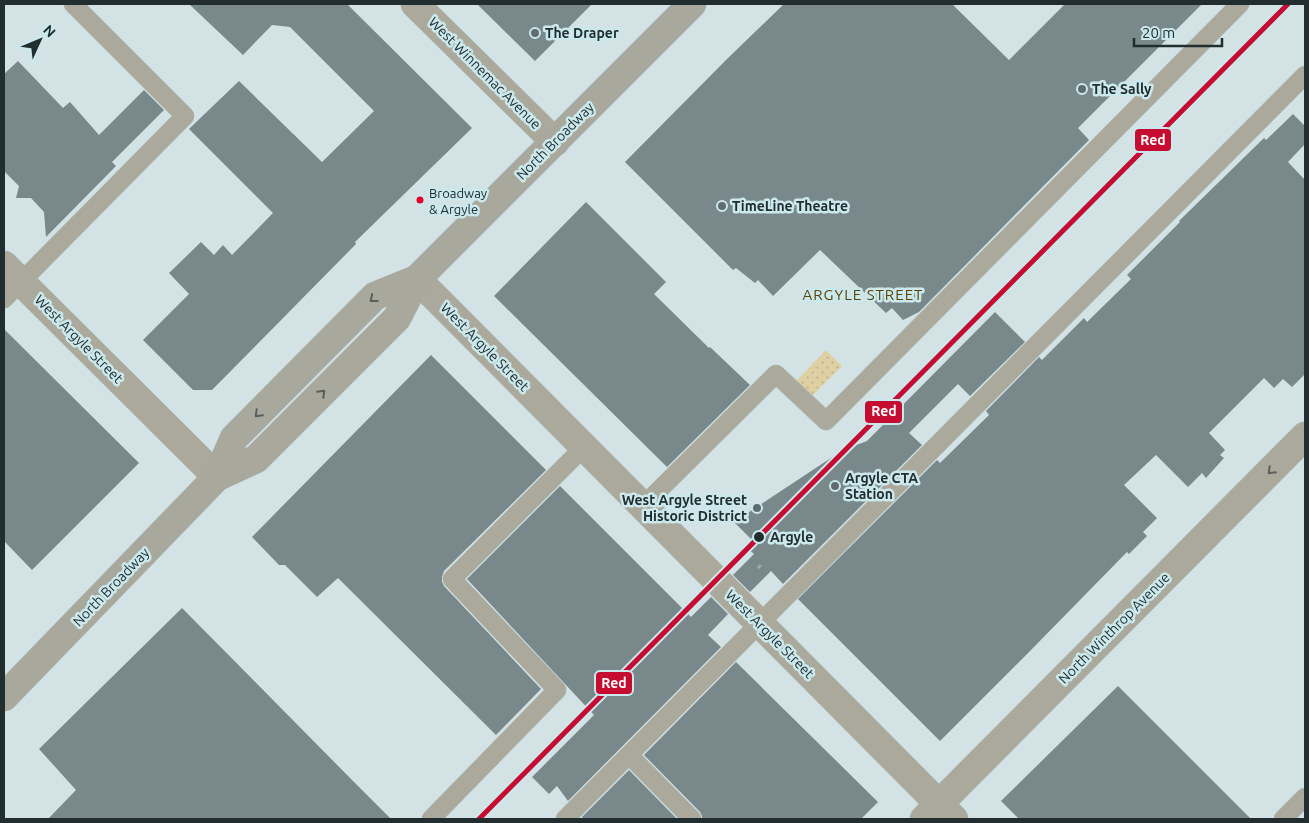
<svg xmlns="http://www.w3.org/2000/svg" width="1309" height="823" font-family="Ubuntu,sans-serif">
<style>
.garden{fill:url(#garden-dots)}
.building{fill:#79888a}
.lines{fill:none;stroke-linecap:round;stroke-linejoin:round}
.service-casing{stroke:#b1bebf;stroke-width:19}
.minor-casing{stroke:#b1bebf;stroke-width:29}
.secondary-casing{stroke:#b1bebf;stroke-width:29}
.path{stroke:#a6a79d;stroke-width:3;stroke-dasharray:4 4;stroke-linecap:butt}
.service{stroke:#aba99b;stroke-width:18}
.minor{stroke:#aba99b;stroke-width:28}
.secondary{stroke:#a8a89c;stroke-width:28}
.metro-1-casing{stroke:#cbe9ed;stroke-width:9}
.metro-1{stroke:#c60c30;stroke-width:5}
.oneway{stroke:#585e5b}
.oneway2{stroke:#595f5a}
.poi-dot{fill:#606d6f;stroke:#cbe9ed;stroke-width:2}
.bus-dot{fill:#e4002b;stroke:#cbe9ed;stroke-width:2}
.stop-dot{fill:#222d2f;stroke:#cbe9ed;stroke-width:2}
.labels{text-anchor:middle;stroke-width:5;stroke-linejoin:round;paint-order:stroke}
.bus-label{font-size:13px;fill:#222d2f;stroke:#cbe9ed;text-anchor:start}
.poi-label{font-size:14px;font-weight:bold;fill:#222d2f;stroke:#cbe9ed;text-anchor:start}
.street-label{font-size:14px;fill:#222d2f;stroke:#cbe9ed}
.stop-label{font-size:14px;font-weight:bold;fill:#222d2f;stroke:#cbe9ed;text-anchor:start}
.neighbourhood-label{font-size:15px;letter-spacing:1px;fill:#5c4405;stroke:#cbe9ed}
.line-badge{stroke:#cbe9ed;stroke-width:2}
.badge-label{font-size:14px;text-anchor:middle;font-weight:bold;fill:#fff}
</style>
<defs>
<pattern id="garden-dots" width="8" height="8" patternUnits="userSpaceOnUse" patternTransform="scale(1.25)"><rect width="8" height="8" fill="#dfd0a4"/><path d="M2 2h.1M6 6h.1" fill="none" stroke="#bfb38e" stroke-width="1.8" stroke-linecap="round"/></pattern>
</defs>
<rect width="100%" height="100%" fill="#d3e3e5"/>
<polygon class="garden" points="826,350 842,366 811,397 795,382"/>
<g class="building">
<polygon points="189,4 347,4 472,128 355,242 356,244 212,390 193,390 143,340 189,294 169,273 201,242 214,255 223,245 232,255 273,213 189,129 239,81 322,162 374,111 290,27 272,25 243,55"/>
<polygon points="477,4 592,4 535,61"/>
<polygon points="784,4 952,4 1009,60 1065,4 1202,4 1078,128 1089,140 919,312 903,320 892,308 886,313 820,250 773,296 758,280 755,283 736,268 733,270 625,162 727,59"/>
<polygon points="18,61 63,108 70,102 99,135 144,90 164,110 112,162 116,166 46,237 44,212 31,198 16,198 19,186 4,171 4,74"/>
<polygon points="1293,114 1305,126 1305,144 1288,162 1305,180 1305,374 1292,387 1283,379 1274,388 1264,378 1209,433 1225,450 1220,455 1224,458 1206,478 1202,473 1188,487 1156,455 1124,485 1157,518 1143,532 1147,536 1129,554 1127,552 1031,650 940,741 798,599 937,460 940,463 989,415 986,411 1039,357 1042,360 1084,318 1087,322 1131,279 1127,275 1180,222 1179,221 1264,138 1266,140"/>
<polygon points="586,202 666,282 654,294 709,348 710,347 750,385 667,467 494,296"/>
<polygon points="995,312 1025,342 970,396 958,384 909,433 922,445 783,584 771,571 750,592 733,575 754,554 746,547 752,540 734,522 843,450 867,441"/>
<polygon points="4,329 139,463 32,570 4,541"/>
<polygon points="431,355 546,470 444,571 442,577 442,582 444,586 541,689 496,735 338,578 317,597 285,565 279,565 252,537"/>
<polygon points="560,486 691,617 711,597 728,614 708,635 721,647 568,801 557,786 549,794 532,777 594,715 467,579"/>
<polygon points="182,608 352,780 391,819 48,819 76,790 39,749"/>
<polygon points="736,662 878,802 861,819 702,819 702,816 700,812 644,755"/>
<polygon points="1118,686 1251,819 1019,819 1001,801"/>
<polygon points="629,770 677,819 583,819 582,817"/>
</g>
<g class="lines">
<g class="service-casing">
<g id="service">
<polyline points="4,299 185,116 73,4"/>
<polyline points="643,506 776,374 826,421 1240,4"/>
<polyline points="629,755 692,819"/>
<polyline points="431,819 557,690 452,579 584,447"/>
<polyline points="565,819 1305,75"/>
<polyline points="1283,819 1305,797"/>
</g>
</g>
<g class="minor-casing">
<g id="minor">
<polyline points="415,4 555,142"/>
<polyline points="4,265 217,477"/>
<polyline points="417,279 954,819"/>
<polyline points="924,819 1305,436"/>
</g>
</g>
<g class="secondary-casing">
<g id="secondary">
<polyline points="217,477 256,459 397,318 417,279 692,4"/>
<polyline points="4,697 217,477 234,438 375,296 417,279"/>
</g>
</g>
<polyline class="path" points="758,568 763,563"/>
<use href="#service" class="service"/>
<use href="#minor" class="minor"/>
<use href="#secondary" class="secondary"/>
<g class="metro-1-casing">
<polyline id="metro-1" points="479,819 1288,4"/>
</g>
<use href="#metro-1" class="metro-1"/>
</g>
<defs><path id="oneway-chevron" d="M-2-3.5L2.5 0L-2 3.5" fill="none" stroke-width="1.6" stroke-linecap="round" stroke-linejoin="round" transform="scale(1.25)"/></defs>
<g class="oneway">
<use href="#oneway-chevron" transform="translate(373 299) rotate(142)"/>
<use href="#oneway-chevron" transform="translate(322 393) rotate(-45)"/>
<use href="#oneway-chevron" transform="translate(258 414) rotate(135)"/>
</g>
<use class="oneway2" href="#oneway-chevron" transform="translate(1271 471) rotate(135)"/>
<g class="poi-dot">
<circle cx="535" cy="33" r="5"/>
<circle cx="1082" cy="89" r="5"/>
<circle cx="722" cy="206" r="5"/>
<circle cx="835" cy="486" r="5"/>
<circle cx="757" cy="508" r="5"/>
</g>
<circle class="bus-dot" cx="420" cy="200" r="4.5"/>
<circle class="stop-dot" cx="759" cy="537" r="6"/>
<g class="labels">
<g class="bus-label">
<text x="429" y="198">Broadway<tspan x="429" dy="16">&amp; Argyle</tspan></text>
</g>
<g class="poi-label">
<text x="545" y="38">The Draper</text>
<text x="1092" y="94">The Sally</text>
<text x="732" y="211">TimeLine Theatre</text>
<text x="845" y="483">Argyle CTA<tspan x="845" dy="16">Station</tspan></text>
<text x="747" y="505" text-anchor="end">West Argyle Street<tspan x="747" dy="16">Historic District</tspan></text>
</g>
<g class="street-label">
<text transform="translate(485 73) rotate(45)" y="5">West Winnemac Avenue</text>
<text transform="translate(555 141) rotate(-45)" y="5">North Broadway</text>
<text transform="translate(79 339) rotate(45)" y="5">West Argyle Street</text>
<text transform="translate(485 347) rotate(45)" y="5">West Argyle Street</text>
<text transform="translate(111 587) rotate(-46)" y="5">North Broadway</text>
<text transform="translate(1114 628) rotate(-45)" y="5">North Winthrop Avenue</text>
<text transform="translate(770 634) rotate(45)" y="5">West Argyle Street</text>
</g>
<g class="stop-label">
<text x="770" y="542">Argyle</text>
</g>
<g class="neighbourhood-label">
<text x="863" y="300">ARGYLE STREET</text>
</g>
</g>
<g class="line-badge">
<rect x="1134" y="128" width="38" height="24" rx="5" fill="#c60c30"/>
<rect x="864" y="400" width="39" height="24" rx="5" fill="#c60c30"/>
<rect x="595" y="671" width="38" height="24" rx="5" fill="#c60c30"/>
</g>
<g class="badge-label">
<text x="1153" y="145">Red</text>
<text x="884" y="416">Red</text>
<text x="614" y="688">Red</text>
</g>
<rect width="1309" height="823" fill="none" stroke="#222d2f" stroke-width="10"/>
<g transform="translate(40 40) rotate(46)" stroke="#cbe9ed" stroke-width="4" paint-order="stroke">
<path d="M0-4L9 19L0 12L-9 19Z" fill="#222d2f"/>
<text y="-8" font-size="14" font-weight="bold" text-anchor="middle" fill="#222d2f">N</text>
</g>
<path d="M1134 38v8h88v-8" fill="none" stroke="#222d2f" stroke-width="2.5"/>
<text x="1142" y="38" font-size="15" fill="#222d2f" stroke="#cbe9ed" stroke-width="4" paint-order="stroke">20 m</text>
</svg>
